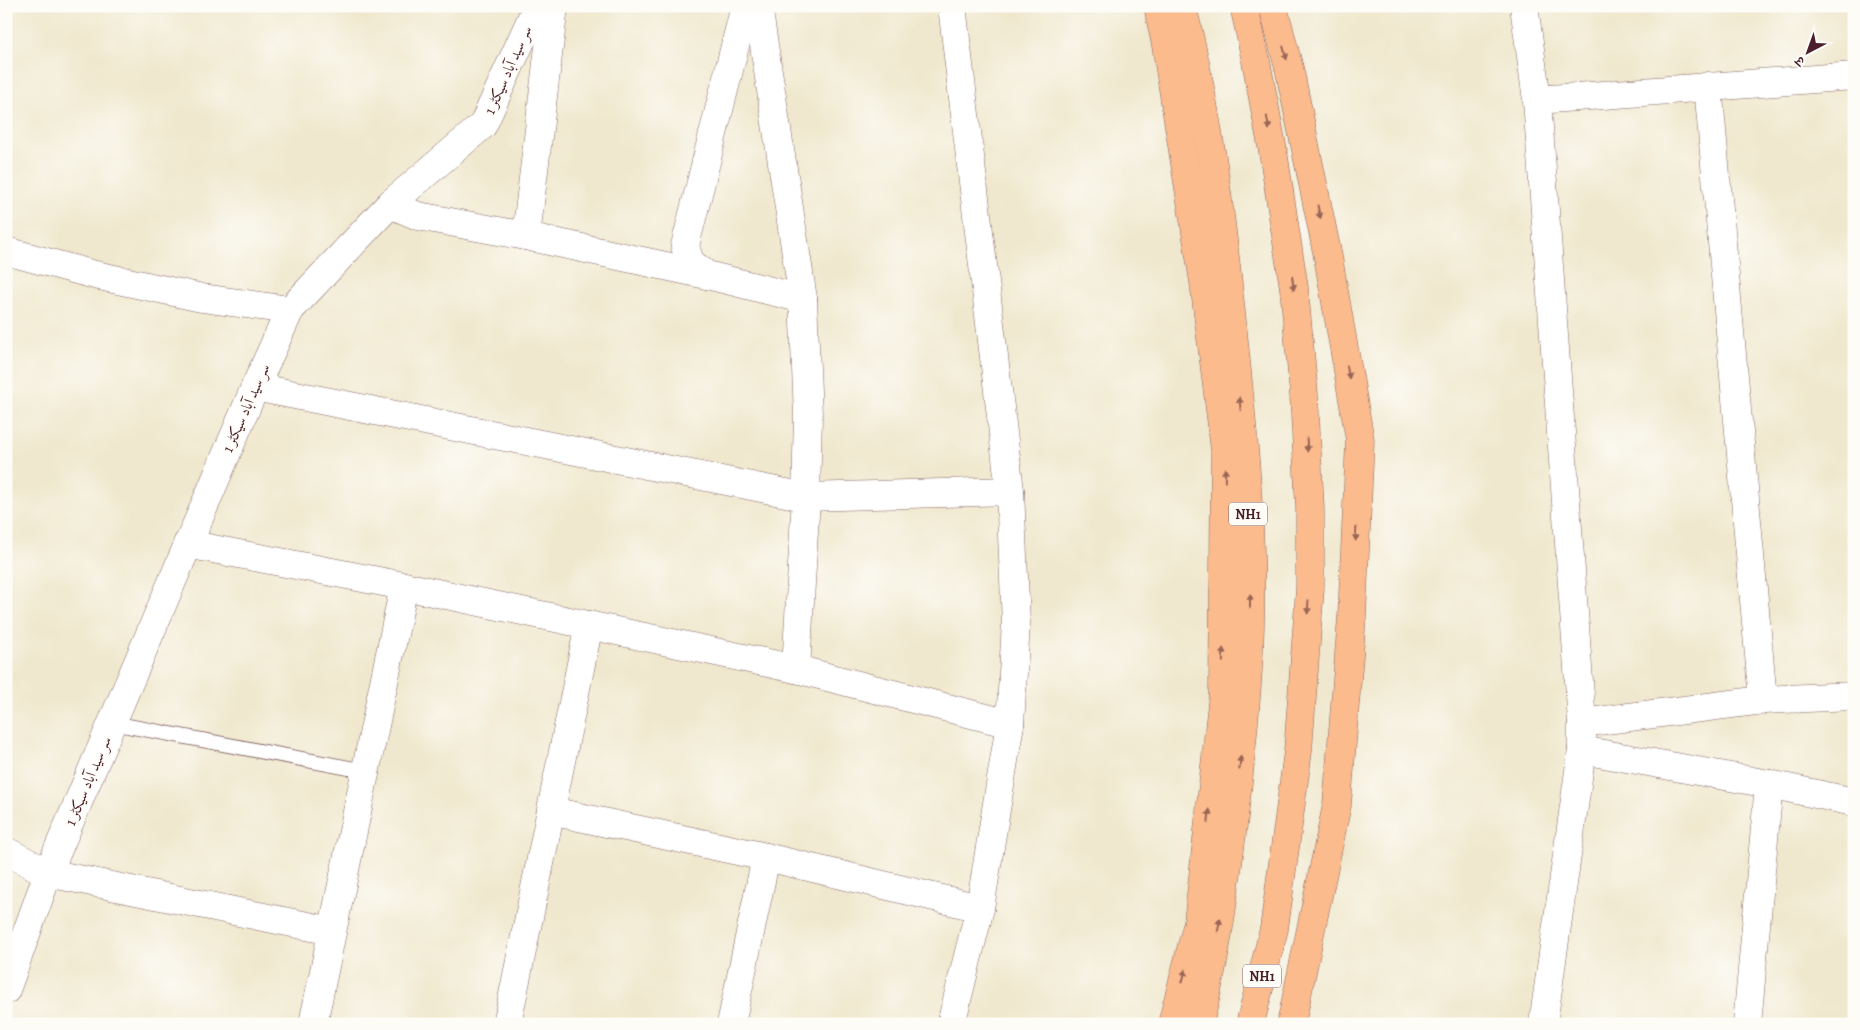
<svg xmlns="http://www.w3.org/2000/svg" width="1860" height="1030" font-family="Alegreya,Amiri,'Noto Serif Devanagari',serif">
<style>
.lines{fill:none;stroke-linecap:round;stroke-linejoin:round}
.lane-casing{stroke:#846564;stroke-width:16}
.street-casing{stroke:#846564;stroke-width:29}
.highway-casing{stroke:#846564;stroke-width:29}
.lane{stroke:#fff;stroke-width:14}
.street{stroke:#fff;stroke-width:28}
.highway{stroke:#fbbb8d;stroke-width:28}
.oneway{fill:#9a6557}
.labels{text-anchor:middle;stroke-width:4;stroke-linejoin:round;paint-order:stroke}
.shield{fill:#fdfcf7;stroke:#806168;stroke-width:1}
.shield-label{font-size:14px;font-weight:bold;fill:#4a1f2b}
.street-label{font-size:15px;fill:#4a1f2b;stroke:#fdfcf7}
</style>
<rect width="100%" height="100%" fill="#fdfcf7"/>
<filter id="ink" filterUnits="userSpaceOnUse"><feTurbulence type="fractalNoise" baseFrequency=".02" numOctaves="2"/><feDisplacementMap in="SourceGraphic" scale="10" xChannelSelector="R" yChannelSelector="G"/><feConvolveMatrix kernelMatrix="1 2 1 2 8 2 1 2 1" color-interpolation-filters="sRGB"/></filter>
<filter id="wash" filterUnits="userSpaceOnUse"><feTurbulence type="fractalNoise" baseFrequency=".0096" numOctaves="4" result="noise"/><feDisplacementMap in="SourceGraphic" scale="20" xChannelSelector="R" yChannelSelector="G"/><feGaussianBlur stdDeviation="1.12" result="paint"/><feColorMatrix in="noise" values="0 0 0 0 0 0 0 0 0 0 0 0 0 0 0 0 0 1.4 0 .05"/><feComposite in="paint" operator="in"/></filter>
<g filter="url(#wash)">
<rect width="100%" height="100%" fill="#f0e8ce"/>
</g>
<g filter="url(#ink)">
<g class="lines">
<g class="lane-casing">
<polyline id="lane" points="112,723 365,771"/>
</g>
<g class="street-casing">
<g id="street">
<polyline points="745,6 685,246 690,262 707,275 803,299"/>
<polyline points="758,6 803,299 808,415 806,497 796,669"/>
<polyline points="1524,6 1537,100 1582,723 1582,750 1543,1024"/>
<polyline points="1708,86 1763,700"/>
<polyline points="1537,100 1854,76"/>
<polyline points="390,204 418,216 526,236 707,275"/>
<polyline points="526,236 554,6"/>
<polyline points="6,251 95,275 202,298 290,310"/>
<polyline points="255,387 806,497 1010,491"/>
<polyline points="187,544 404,586 796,669 1010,724"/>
<polyline points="1582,723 1763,700 1854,696"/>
<polyline points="1582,750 1769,784 1854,802"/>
<polyline points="551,811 766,857 980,908"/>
<polyline points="6,851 48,873 332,931"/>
<polyline points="6,990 48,873 255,387 290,310 390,204 483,125 537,6"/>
<polyline points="313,1024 404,586"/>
<polyline points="507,1024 589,625"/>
<polyline points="731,1024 766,857"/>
<polyline points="951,1024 980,908 1010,724 1016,623 1010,491 952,6"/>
<polyline points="1747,1024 1769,784"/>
</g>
</g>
<g class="highway-casing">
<g id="highway">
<polyline points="1158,6 1166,45 1204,282 1225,450 1223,693 1198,922 1172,1024"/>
<path d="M1182,6C1209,113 1222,222 1233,332C1243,429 1253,527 1250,625C1248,697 1240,770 1231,841C1223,902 1215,964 1199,1024"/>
<polyline points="1244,6 1256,61 1273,151 1294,288 1304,395 1310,509 1310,588 1298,751 1274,929 1250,1024"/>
<polyline points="1273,6 1290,72 1328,257 1360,440 1352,617 1337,805 1291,1024"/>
</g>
</g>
<use href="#lane" class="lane"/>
<use href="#street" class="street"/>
<use href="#highway" class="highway"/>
</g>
<defs><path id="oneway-solid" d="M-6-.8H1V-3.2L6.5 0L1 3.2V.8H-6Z" transform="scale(1.25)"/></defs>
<g class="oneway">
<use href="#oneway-solid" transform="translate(1285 53) rotate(75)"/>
<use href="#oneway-solid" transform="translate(1268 123) rotate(80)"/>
<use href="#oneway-solid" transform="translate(1319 212) rotate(78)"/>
<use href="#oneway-solid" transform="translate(1293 283) rotate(82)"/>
<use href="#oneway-solid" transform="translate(1348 372) rotate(80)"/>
<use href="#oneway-solid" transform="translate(1240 404) rotate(-96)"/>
<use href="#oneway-solid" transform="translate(1307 445) rotate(87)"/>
<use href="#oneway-solid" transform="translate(1225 475) rotate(-89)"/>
<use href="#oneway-solid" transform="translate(1356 534) rotate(93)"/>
<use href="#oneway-solid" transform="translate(1250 601) rotate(-90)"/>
<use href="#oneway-solid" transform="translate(1308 607) rotate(94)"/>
<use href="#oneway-solid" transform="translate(1223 655) rotate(-89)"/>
<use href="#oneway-solid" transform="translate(1240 763) rotate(-84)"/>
<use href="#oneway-solid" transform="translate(1209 816) rotate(-84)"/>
<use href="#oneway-solid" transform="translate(1219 925) rotate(-80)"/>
<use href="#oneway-solid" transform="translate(1184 976) rotate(-76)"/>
</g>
</g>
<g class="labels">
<g class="shield">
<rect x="1229" y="502.5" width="38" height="23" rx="4"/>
<rect x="1243" y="964.5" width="38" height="23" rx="4"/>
</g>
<g class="shield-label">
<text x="1248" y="519">NH1</text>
<text x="1262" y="981">NH1</text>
</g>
<g class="street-label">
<text transform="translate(508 70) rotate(-66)" y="5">سر سید آباد سیکٹر 1</text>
<text transform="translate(246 408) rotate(-66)" y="5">سر سید آباد سیکٹر 1</text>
<text transform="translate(88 781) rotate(-67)" y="5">سر سید آباد سیکٹر 1</text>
</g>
</g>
<rect width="1860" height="1030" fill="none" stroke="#fdfcf7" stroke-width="25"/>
<g transform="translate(1808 52) rotate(221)" stroke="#fdfcf7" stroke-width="4" paint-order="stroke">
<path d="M0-4L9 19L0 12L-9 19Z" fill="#4a1f2b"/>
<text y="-8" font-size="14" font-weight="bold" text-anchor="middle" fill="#4a1f2b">उ</text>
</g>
</svg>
